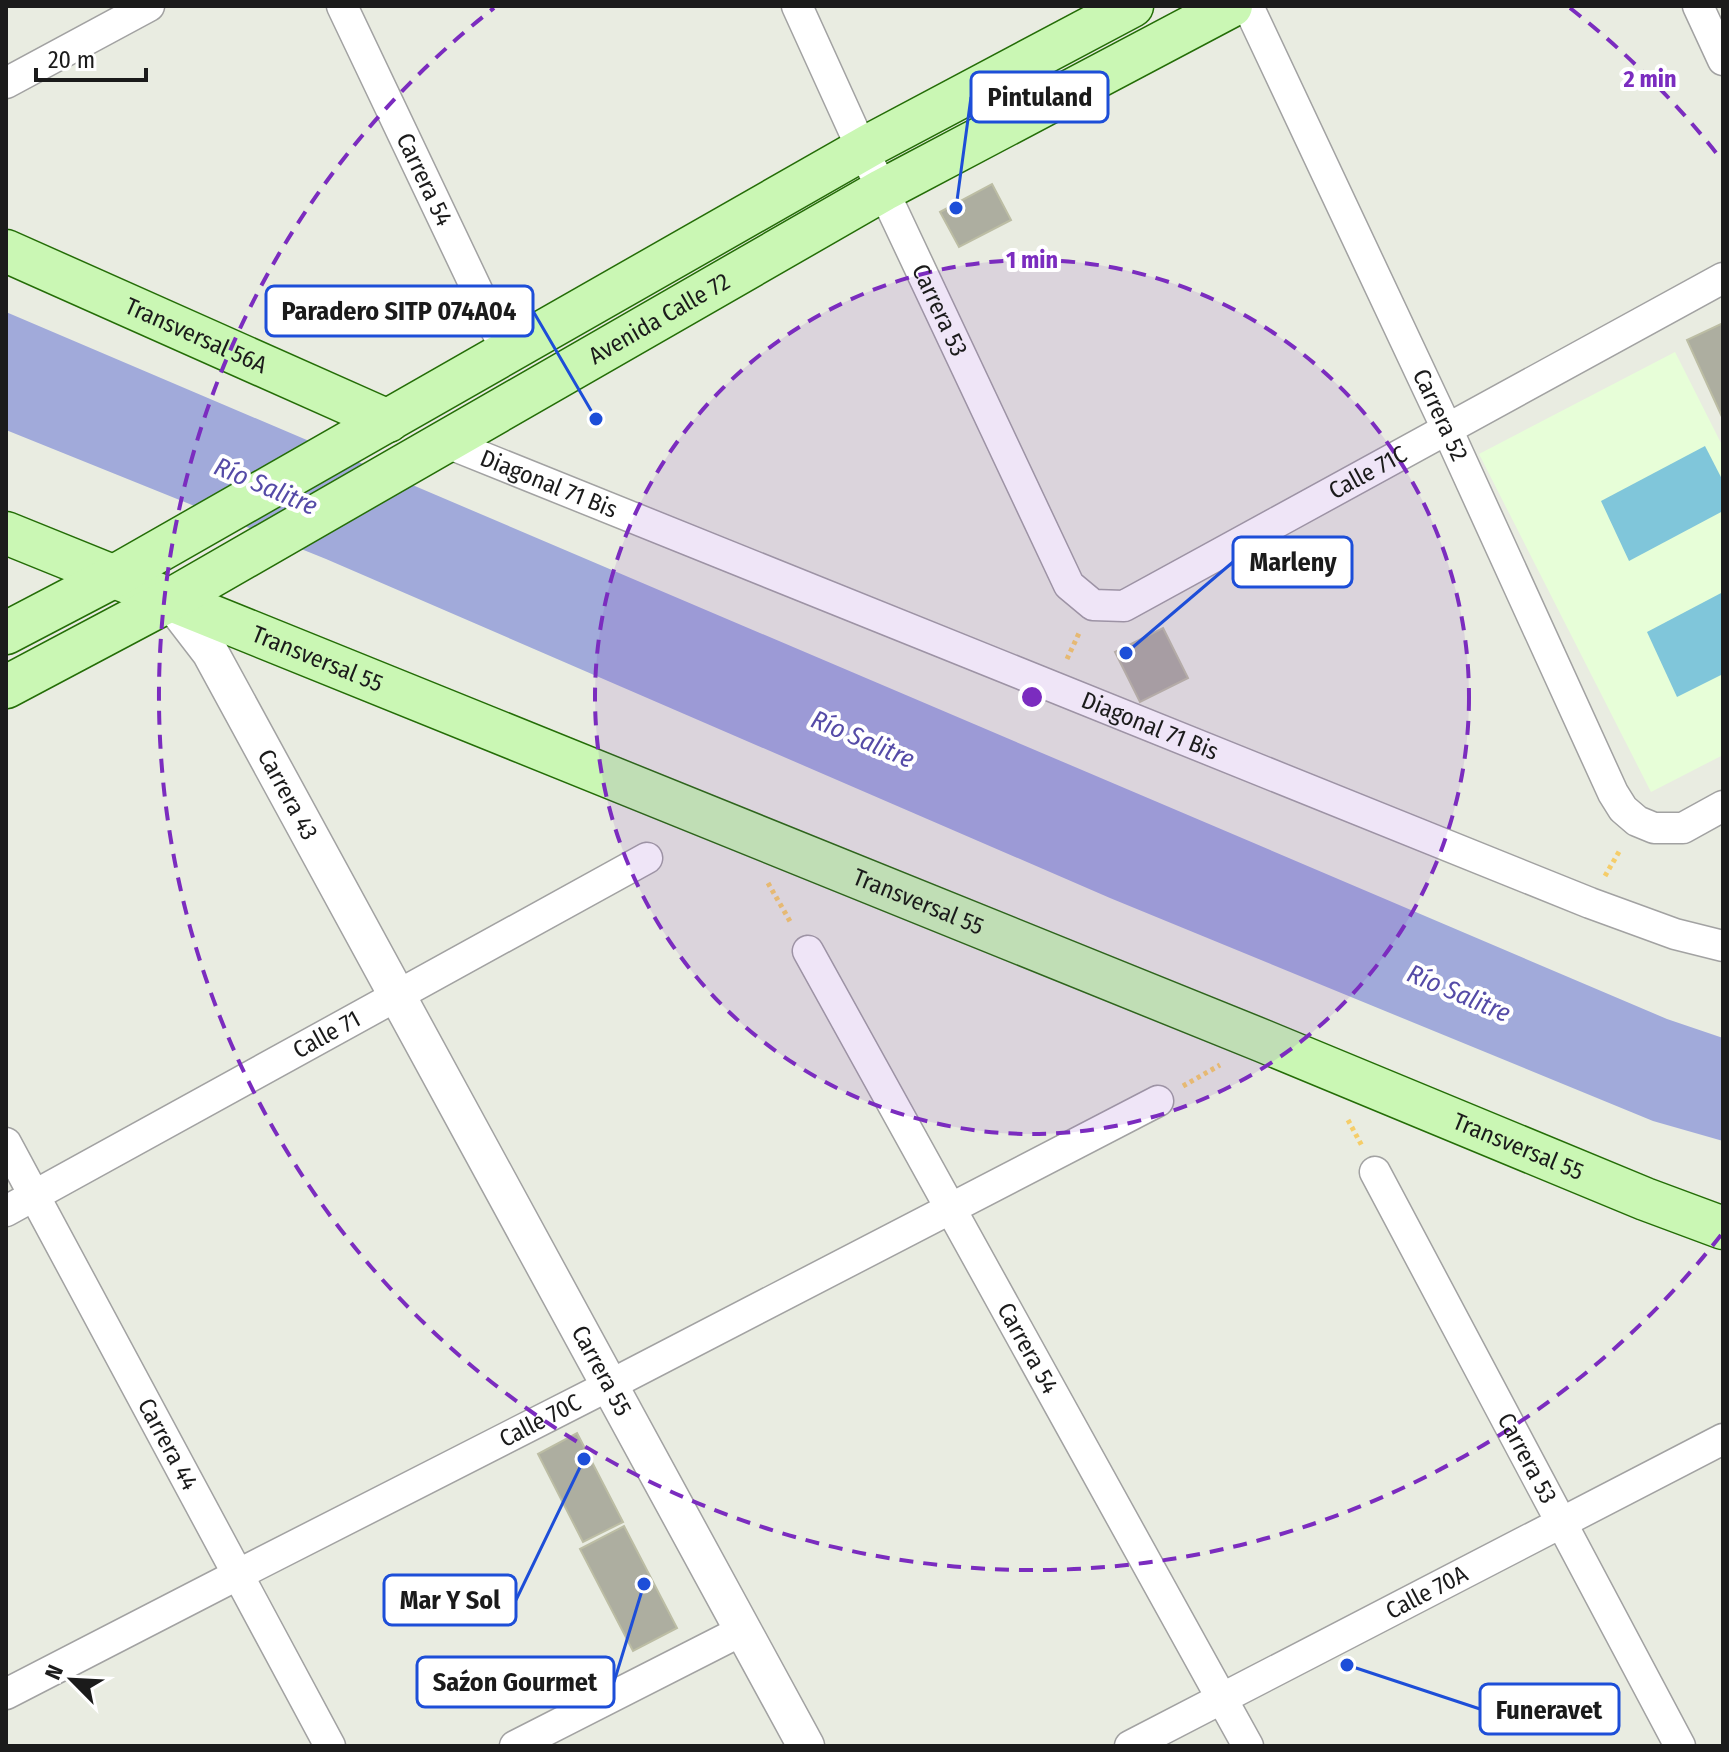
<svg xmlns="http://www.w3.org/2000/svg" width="1729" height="1752" font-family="'Fira Sans Condensed',sans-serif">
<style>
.education{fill:#e7fed8}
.pitch{fill:#80c6da}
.water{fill:#a1aada}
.building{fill:#adaea0;stroke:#bcbda4;stroke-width:2}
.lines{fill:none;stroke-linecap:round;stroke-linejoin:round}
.minor-casing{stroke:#a2a2a2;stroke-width:33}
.tertiary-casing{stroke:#a2a2a2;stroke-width:39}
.secondary-casing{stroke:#246d07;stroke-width:45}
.path{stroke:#f5cd69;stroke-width:5;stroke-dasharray:4 4;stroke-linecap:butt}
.minor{stroke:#fff;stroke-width:30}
.tertiary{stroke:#fff;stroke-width:36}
.secondary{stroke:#caf7b4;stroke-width:42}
.ring{fill:none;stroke:#7b2cbf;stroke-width:4;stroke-dasharray:14 10}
.labels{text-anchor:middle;stroke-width:8;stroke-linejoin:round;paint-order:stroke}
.street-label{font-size:24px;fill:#1b1b1b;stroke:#fff}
.water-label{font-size:26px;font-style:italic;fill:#554ba7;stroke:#fff}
.centre{fill:#7b2cbf;stroke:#fff;stroke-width:4}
.ring-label{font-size:24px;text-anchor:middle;font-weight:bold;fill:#7b2cbf;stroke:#fff;stroke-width:8;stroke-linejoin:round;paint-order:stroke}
.leader{fill:none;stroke:#1d4ed8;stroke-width:3}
.callout-dot{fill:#1d4ed8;stroke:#fff;stroke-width:3}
.callout{fill:#fff;stroke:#1d4ed8;stroke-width:3}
.callout-label{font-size:26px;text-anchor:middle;font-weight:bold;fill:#1b1b1b}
</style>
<rect width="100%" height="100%" fill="#e9ece1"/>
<polygon class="education" points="1675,352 1723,447 1723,755 1651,792 1479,454"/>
<g class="pitch">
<polygon points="1705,446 1723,481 1723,511 1629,561 1601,501"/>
<polygon points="1723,592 1723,674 1677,697 1647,632"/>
</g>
<polygon class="water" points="6,312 1667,1019 1723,1038 1723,1141 1653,1121 1110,898 326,559 6,430"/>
<g class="building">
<polygon points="992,184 1011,220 959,247 940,212"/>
<polygon points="1723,323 1723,419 1687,340"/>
<polygon points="1163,628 1188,678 1140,702 1115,652"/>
<polygon points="577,1433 623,1522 583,1542 538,1454"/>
<polygon points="624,1526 677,1628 633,1651 580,1549"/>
</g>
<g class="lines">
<g class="minor-casing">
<g id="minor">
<path id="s1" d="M342,6L507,353"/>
<path id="s2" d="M797,6L862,149L883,190L1069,585L1093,605L1124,606L1723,278"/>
<path id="s3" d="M1248,6L1447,429L1613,793L1623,809L1637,821L1654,828H1683L1723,806"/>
<polyline points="1698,6 1723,60"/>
<polyline points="6,83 149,6"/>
<path id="s4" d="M445,442L1590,903L1675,934L1723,946"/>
<path id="s5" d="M808,951L1248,1746"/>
<path id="s6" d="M6,1143L330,1746"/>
<path id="s7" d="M1375,1172L1680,1746"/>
<path id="s8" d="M6,1211L647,858"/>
<path id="s9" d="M6,1694L237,1575L610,1385L1158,1101"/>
<polyline points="515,1746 743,1630"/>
<path id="s10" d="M1130,1746L1723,1439"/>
</g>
</g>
<g class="tertiary-casing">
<g id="tertiary">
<path id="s11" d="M170,600L210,652L806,1746"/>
</g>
</g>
<g class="secondary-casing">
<g id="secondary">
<path id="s12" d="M6,251L388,421"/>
<path id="s13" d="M6,533L1263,1041L1645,1199L1723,1228"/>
<polyline points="6,633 113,577 872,144 1132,6"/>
<path id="s14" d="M6,687L170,600L883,190L1231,6"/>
</g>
</g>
<g class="path">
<polyline points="1067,659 1080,631"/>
<polyline points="1605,876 1620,850"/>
<polyline points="768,883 791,923"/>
<polyline points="1183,1086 1220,1065"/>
<polyline points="1348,1120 1362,1146"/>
</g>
<use href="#minor" class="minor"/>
<use href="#tertiary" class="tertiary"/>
<use href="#secondary" class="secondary"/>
</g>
<circle cx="1032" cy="697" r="437" fill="#7b2cbf" fill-opacity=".12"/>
<g class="ring">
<circle cx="1032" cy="697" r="437"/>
<path d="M1721 1235A874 874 0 1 1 494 8M1570 8A874 874 0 0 1 1721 159"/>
</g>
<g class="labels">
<g class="street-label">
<text dy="8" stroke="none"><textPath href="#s1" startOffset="192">Carrera 54</textPath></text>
<text dy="8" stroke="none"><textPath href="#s2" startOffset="336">Carrera 53</textPath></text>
<text dy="8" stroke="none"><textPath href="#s14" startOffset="750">Avenida Calle 72</textPath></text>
<text dy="8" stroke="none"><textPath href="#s12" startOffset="208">Transversal 56A</textPath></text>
<text dy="8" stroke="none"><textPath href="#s3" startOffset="452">Carrera 52</textPath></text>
<text dy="8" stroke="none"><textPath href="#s2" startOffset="980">Calle 71C</textPath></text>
<text dy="8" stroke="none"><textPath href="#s4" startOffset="112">Diagonal 71 Bis</textPath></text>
<text dy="8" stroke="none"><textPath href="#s13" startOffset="336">Transversal 55</textPath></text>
<text dy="8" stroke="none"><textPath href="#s4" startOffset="760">Diagonal 71 Bis</textPath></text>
<text dy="8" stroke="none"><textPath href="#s11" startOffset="228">Carrera 43</textPath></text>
<text dy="8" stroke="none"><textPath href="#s13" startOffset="984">Transversal 55</textPath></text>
<text dy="8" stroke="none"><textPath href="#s8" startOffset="366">Calle 71</textPath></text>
<text dy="8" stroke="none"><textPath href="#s13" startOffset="1632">Transversal 55</textPath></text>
<text dy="8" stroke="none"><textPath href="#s5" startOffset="454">Carrera 54</textPath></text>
<text dy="8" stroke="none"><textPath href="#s11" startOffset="884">Carrera 55</textPath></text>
<text dy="8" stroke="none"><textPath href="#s9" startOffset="600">Calle 70C</textPath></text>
<text dy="8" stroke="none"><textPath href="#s6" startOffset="342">Carrera 44</textPath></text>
<text dy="8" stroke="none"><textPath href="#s7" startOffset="324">Carrera 53</textPath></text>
<text dy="8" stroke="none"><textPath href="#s10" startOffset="334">Calle 70A</textPath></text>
</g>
<g class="water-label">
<text transform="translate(266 486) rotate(23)" y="9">Río Salitre</text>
<text transform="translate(863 739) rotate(23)" y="9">Río Salitre</text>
<text transform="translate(1459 993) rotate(23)" y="9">Río Salitre</text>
</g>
</g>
<circle cx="1032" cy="697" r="12" class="centre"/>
<g class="ring-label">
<text x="1650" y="87">2 min</text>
<text x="1032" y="268">1 min</text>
</g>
<path class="leader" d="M956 208L971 97M596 419L533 311M1126 653L1233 562M584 1459L516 1600M644 1584L614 1682M1347 1665L1480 1709"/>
<g class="callout-dot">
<circle cx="956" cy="208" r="8"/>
<circle cx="596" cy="419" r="8"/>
<circle cx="1126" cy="653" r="8"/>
<circle cx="584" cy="1459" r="8"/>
<circle cx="644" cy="1584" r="8"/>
<circle cx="1347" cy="1665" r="8"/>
</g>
<g class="callout">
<rect x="971" y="72" width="137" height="50" rx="8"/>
<rect x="266" y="286" width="267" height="50" rx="8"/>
<rect x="1233" y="537" width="119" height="50" rx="8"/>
<rect x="384" y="1575" width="132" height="50" rx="8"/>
<rect x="417" y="1657" width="197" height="50" rx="8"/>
<rect x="1480" y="1684" width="139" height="50" rx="8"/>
</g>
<g class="callout-label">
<text x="1040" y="106">Pintuland</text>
<text x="399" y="320">Paradero SITP 074A04</text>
<text x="1293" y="571">Marleny</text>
<text x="450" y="1609">Mar Y Sol</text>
<text x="515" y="1691">Saźon Gourmet</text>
<text x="1549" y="1719">Funeravet</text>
</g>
<rect width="1729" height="1752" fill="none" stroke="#1b1b1b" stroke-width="16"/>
<g transform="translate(72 1680) rotate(294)" stroke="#ffffff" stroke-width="6" paint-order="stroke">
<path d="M0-6L14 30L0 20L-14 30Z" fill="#1b1b1b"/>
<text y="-12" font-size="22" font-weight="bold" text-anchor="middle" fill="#1b1b1b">N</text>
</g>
<path d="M36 68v12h110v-12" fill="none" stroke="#1b1b1b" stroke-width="4"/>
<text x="48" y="68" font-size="24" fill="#1b1b1b" stroke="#ffffff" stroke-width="6" paint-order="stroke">20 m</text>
</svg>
